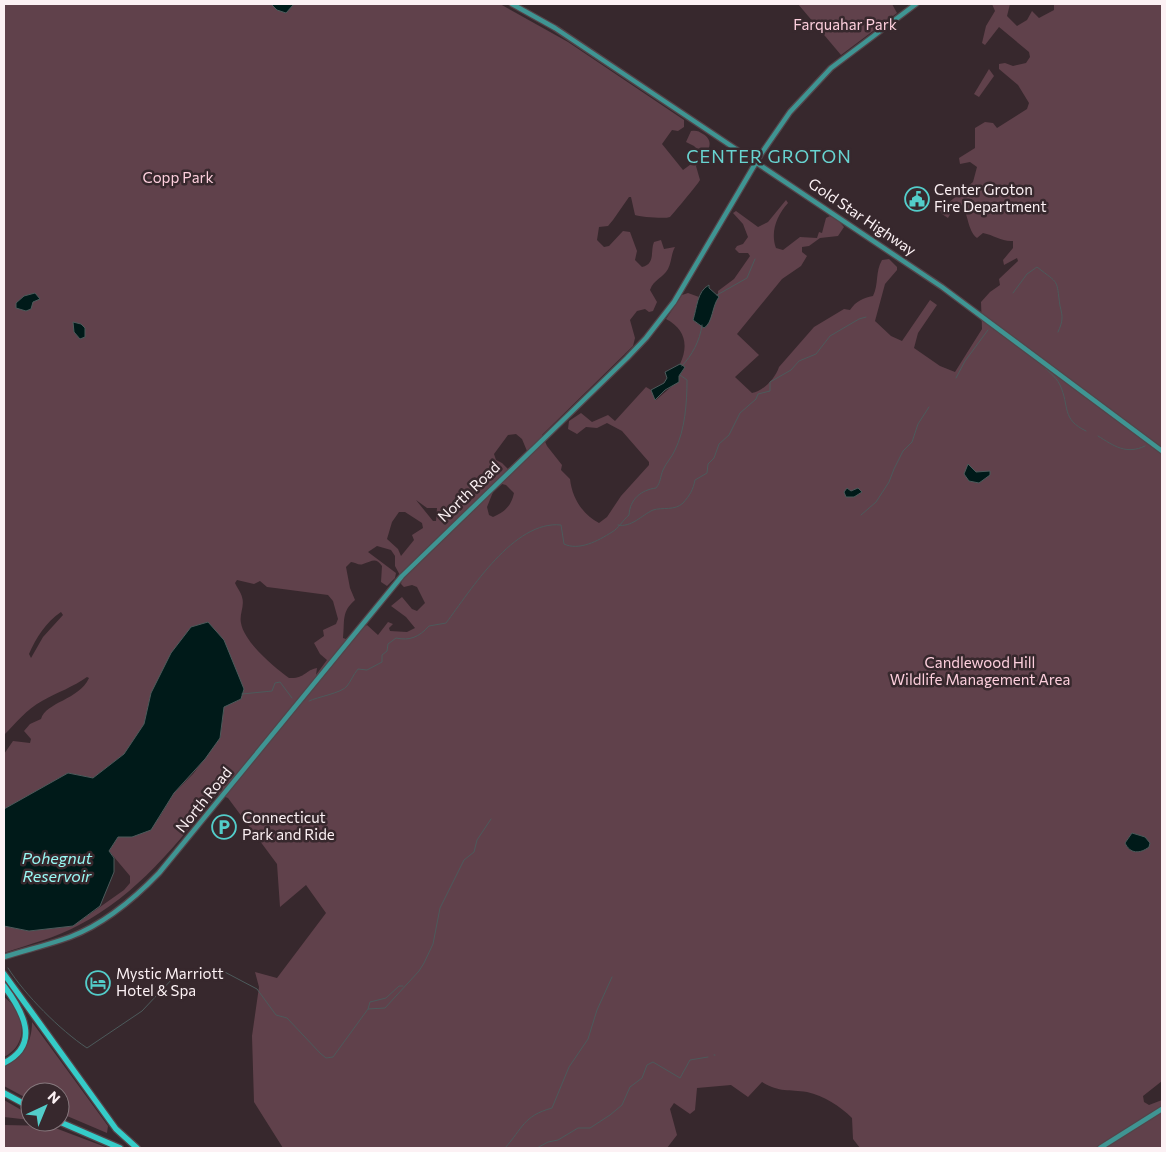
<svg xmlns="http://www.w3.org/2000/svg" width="1166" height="1152" font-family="Commissioner,sans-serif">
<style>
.green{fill:#60414b;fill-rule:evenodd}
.water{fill:#001a19;stroke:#4c5a5b}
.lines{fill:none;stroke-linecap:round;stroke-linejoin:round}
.stream{stroke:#4c5a5b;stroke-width:1}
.secondary-casing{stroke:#534449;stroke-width:7}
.highway-casing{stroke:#534449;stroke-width:8}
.secondary{stroke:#3f9593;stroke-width:4.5}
.highway{stroke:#35ccc8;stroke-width:5.5}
.labels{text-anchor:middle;stroke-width:5;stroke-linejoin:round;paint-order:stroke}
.park-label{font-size:15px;fill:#fdcfdd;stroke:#37282d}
.poi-label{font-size:15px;fill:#fcf1f4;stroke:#37282d;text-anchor:start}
.street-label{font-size:15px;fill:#fcf1f4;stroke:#37282d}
.water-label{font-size:16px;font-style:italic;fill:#98f8f4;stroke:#37282d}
.quarter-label{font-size:18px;letter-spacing:1px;fill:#68d4d1;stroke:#37282d}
</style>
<rect width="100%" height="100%" fill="#37282d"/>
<g class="green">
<path d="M4,4H500L568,42L684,120V127L678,131L672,130L662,144L683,170L698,159L701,153L694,146L686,142L691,131C696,130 699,131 703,134C718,143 704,157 696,166L700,180C698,184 672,215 670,217C666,219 640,217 635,215L631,197H629L613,220L608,226L599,227L597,240L604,247L609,246L623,231L630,232L637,251L635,260L642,267C656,264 650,250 654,242L661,240L664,249L675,247C671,254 672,261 668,269C663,278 654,279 650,290L657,302L653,311L649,312L645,309L637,311L630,320L635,338L633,346L542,435L547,446L562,465L561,470L570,479C572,498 583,515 599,523L607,517L621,496L649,465V462L622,431L607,423L597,428L586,427L577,434L568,429L569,421L581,413L592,422L608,415L615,421L646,387L651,390L656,400L679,380V376L684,369L680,364C689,345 685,329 666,319L682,295L688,293L699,297L694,321L704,328C709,325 719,295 718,291L734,279L750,256L748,253H739L735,249L737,246L743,244L748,237L743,224L733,213L736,211L758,227L768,222L786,200L788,203C777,215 770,232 776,248L783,250L800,237L817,238L819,232L822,233L826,218L830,216L837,219L844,227L838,236L820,238L809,246L802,247V252L807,256L801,266L782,279L737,334L759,355L735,377L752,393C763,391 775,379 779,367L814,327L844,309L850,310C856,301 863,298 873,296C879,284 875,272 882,260L889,259L897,267V270L885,284L875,321L891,336L902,341L930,300L937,305L918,333L914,348L940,366L955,372L982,329L981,302L990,292L1000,285L999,279L1018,261L1017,258L1004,265L1003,260L1013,248V241C1002,242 994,235 983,233L977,238C967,230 969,214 961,205H955L948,218L942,214L940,210L973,182L977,167L970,162L960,164L959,158L975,148V128L985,122L993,123L997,128L1027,109L1029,103L1018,85L999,69V64L1005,63L1013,66L1026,63L1030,57L1029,52L999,27L985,45L982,43L986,26L995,11L992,4H1010L1007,16L1017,26L1027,20L1032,11L1039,18L1054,10V4H1162V1081L1143,1096L1144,1102L1149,1105L1162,1100V1148H860L853,1139L852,1118C840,1106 824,1096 807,1092C789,1089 780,1093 762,1082L748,1097L731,1085L697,1088L695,1110L690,1114L674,1103L670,1109L677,1135L667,1148H283L254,1102L252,1036L259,987L255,972L277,978L326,913L306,885L280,907L277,864L228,798L217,794C177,844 137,895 79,925C56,938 29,944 4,953V926L29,931L73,926L124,890L130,883V876L109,851L118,837H132L159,818L174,793L193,774L220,738L224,707L241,699L237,673L233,665L151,693L144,724L124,754L93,778L68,773L4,809V754L13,741L30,743L31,739L24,731L30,724L41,719C46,702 79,700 89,678L87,677C73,687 58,692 42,701C27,709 16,723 4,735ZM516,434L522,439L527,451L508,469L502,463L496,460L494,454L508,435ZM502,484L506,485L514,493C511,507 504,512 493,517L489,515L487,507L493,492ZM416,500L427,508H437L436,521H433ZM399,512H405L422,523L423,528L412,535L414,540L401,556L398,549L387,539L392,522ZM377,546L391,550L395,556V566L402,579L401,584L404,587L412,585L417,587L425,603L417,611L412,609L402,597L391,606L406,617L415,628L407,632L390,631L389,628L393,624L388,622L378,635L367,625L346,639L343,638C345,621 341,612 355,600L350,588L346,567L351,562C355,562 359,566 363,564C372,561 376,557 382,566L381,582L387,586L395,578L396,573L368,552ZM237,580L254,584L260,581L267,587L275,588L328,595L333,601L338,619L336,624L323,630L324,636L314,643L320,654L327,660L316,675L317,668C305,670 305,679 289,678C274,667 244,642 241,623C239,614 245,606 242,597C241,592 237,588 235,583ZM61,612L63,615L43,637L31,658L29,654C36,638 46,622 61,612ZM1132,833L1142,836L1136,852L1129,849L1125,843Z"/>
<polygon points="798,4 892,4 897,13 841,55"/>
<polygon points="989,69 994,76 979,97 974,94"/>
<path d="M4,997C25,1012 30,1044 4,1057Z"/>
<path d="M32,1022L108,1126L107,1133L60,1113V1092H30V1100L4,1086V1066C22,1054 32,1045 32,1022Z"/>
<polygon points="4,1100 30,1115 30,1120 4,1117"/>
<polygon points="4,1125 50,1126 108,1148 6,1148 4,1146"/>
</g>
<g class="water">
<polygon points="271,4 294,4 286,13 277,10"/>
<path d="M709,285V288L719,297C712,305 713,323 704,328L693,320C697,308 697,291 709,285Z"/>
<polygon points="35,293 40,299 33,302 31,309 26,311 16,308 16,303 24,296"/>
<polygon points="73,322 81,324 85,328 85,337 80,339 74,332"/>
<polygon points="680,364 685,367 679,376 679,382 665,390 655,400 651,390 664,383 667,378 665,372"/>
<polygon points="968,464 976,472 990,471 990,475 979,483 969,481 964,474"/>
<polygon points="847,488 851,491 858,488 862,492 854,497 846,497 844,492"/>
<polygon points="208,622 224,640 244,689 241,699 224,707 220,738 205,759 174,793 151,830 132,837 118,837 109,851 114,858 114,872 100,906 73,926 29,931 4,926 4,809 68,773 93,778 124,754 144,724 151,693 171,653 191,627"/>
<path d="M1132,833L1145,837L1150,843L1149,847C1140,854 1130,854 1125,843Z"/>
</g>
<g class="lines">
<g class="stream">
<path d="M1013,293L1027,274L1037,267C1060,285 1056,278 1060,306C1063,317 1063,321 1058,332"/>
<polyline points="717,295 747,278 755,259"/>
<path d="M1039,362C1046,370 1055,375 1060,385C1070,407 1061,419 1086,431"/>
<path d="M682,366C692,355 700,341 702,325"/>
<polyline points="956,378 965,361 988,330"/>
<path d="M1098,436C1114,446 1126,455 1145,446"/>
<polyline points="861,515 876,502 889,482 894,469 903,451 912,442 918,424 929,407"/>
<path d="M618,525C631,528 642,515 653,510C662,507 675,511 683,503C690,495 693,490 695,480L707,473L708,464L714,458L719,444L729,435L740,413L756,399L758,394L770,391V382L791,370L799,361L816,354L830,336L859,319L866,317"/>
<polyline points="242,694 272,691 275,683 280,682 292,698"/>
<path d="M309,701C317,697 342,693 347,686C351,681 353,675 358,669L367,670L382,662V655L387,651L388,644L396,638C410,641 419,637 429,626L446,623C471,590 514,520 561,525L564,544C579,551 598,541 612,532C618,529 623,520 629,515C630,499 641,490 656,488C661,482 660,477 663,470C666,463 672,457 675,450C685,430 687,403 687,380L680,375"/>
<path d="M8,968C25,995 60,1030 87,1048L142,1011L175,976L180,974L193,978L210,972"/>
<polyline points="219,969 257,989 276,1015 287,1018 320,1053 326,1058 333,1057 368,1009 385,1008 419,971 424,963 433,944 440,908 464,860 474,852 477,840 491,819"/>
<polyline points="368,1009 370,1002 386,998 399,986 403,986"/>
<polyline points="714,1055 715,1055"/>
<path d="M505,1148C523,1128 523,1116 552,1108L569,1067L588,1039L597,1010L612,977"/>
<polyline points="537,1148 548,1142 558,1140 578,1128 590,1128 610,1115 622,1105 630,1087 642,1078 647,1065 653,1062 680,1078 690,1060 708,1057"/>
</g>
<g class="secondary-casing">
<g id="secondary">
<polyline points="512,4 555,28 942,287 1162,451"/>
<path d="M4,957C26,950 48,945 70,937C104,924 134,899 159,873L402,576L627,358L646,338L674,302L761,154L790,112L831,68L916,4"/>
<polyline points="1100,1148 1162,1109"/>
</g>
</g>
<g class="highway-casing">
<g id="highway">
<polyline points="4,974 116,1129 137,1148"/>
<path d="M4,986C22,1010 42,1044 4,1063"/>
<polyline points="4,1093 30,1107"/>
<polyline points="60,1122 120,1148"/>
</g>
</g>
<use href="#secondary" class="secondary"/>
<use href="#highway" class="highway"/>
</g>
<defs>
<g id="civic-ring" transform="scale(1.25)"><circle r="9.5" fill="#37282d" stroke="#53cdca" stroke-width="1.5"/><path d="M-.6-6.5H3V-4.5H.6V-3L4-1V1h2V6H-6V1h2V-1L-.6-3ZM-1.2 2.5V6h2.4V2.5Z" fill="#53cdca"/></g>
<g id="parking-ring" transform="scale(1.25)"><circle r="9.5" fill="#37282d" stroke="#53cdca" stroke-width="1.5"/><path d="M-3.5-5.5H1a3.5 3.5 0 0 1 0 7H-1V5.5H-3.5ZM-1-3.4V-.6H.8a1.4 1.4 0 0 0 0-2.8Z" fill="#53cdca"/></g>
<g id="hotel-ring" transform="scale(1.25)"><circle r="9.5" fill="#37282d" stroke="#53cdca" stroke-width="1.5"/><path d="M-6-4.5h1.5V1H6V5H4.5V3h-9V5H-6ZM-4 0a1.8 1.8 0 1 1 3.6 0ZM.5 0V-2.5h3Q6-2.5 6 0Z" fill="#53cdca"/></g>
</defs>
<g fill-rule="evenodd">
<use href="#civic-ring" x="917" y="199"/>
<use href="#parking-ring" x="224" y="827"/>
<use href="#hotel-ring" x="98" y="983"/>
</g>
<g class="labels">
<g class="park-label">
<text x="845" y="30">Farquahar Park</text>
<text x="178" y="183">Copp Park</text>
<text x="980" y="668">Candlewood Hill<tspan x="980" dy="17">Wildlife Management Area</tspan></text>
</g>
<g class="poi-label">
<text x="934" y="195">Center Groton<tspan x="934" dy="17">Fire Department</tspan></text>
<text x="242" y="823">Connecticut<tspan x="242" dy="17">Park and Ride</tspan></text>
<text x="116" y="979">Mystic Marriott<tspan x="116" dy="17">Hotel &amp; Spa</tspan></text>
</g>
<g class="street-label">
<text transform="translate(862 217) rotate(34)" y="5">Gold Star Highway</text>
<text transform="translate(469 492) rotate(-44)" y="5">North Road</text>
<text transform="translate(204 800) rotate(-51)" y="5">North Road</text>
</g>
<g class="water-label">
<text x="57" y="864">Pohegnut<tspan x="57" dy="18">Reservoir</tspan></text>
</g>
<g class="quarter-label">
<text x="769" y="163">CENTER GROTON</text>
</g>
</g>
<rect width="1166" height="1152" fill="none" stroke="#fcf1f4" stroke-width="10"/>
<g transform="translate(45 1107) rotate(44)"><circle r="24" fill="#37282d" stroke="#86787d"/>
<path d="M0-4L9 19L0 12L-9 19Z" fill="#53cdca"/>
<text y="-8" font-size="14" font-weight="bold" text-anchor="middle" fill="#fcf1f4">N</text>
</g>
</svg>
